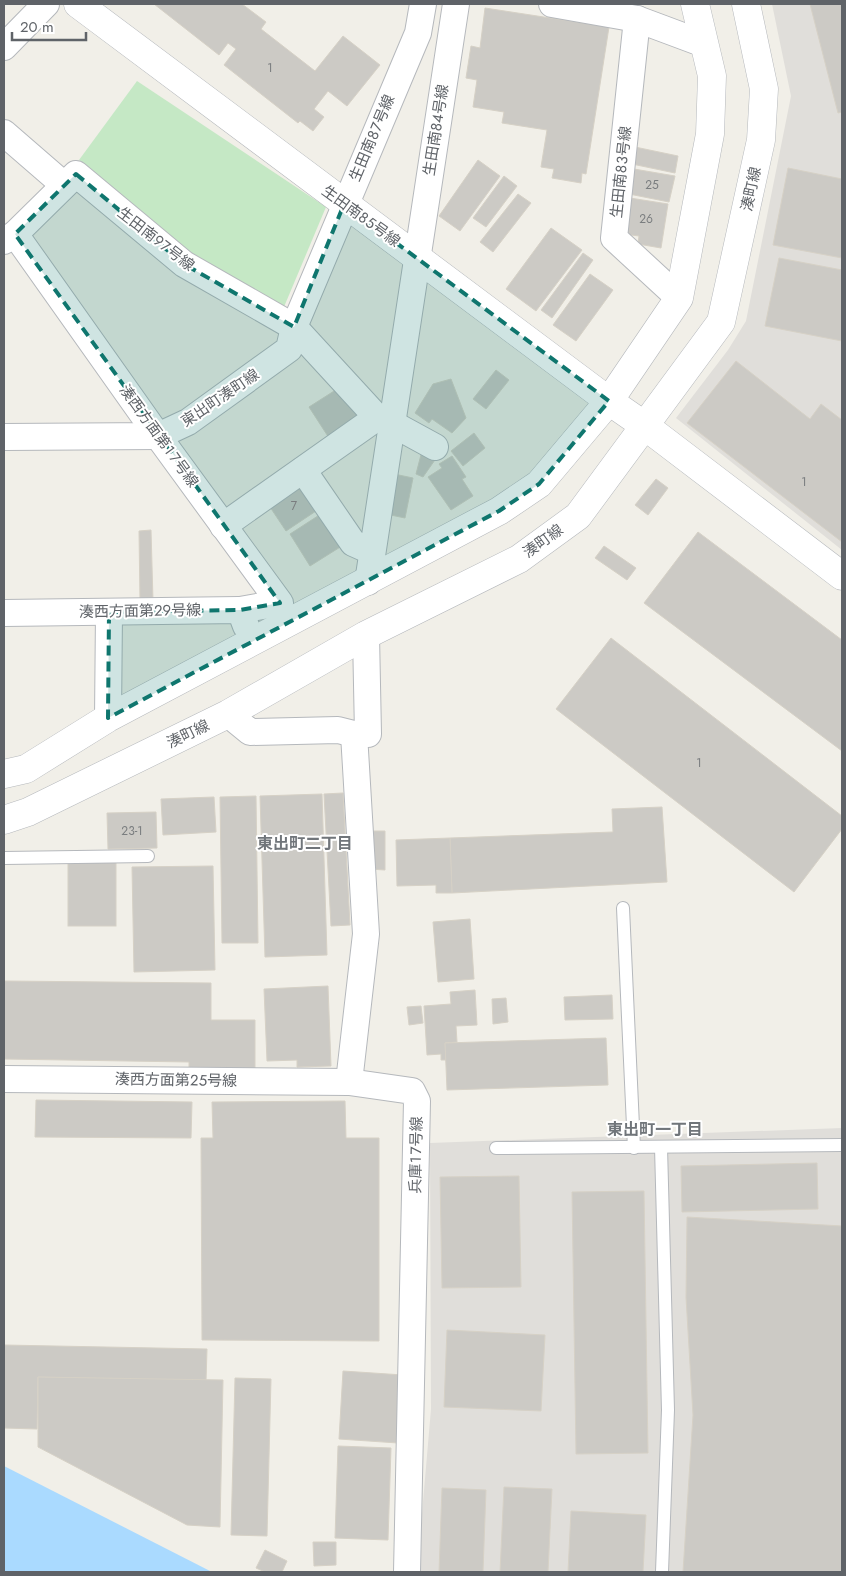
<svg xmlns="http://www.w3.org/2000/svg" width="846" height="1576" font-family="Jost,'Noto Sans JP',sans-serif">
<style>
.industrial{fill:#e0deda}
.green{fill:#c5e8c5}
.water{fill:#aadaff}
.building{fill:#cccac5;stroke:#d6d1c6}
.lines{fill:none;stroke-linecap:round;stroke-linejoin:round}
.service-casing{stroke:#b5b8bc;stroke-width:14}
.minor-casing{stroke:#b5b8bc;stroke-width:28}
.tertiary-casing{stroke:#b5b8bc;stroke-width:29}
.service{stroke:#fff;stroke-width:12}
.minor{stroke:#fff;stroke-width:26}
.tertiary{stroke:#fff;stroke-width:28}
.marked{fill:#0f766e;fill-opacity:0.2;stroke:#0f766e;stroke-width:4;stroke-dasharray:10 6;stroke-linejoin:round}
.labels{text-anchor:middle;stroke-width:4;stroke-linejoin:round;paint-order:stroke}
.number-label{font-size:12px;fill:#7a7d7f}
.street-label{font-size:15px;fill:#5f6368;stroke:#fff}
.neighbourhood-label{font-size:16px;font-weight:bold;fill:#70757a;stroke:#fff}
</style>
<rect width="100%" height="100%" fill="#f1efe8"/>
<g class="industrial">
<polygon points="772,4 842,4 842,550 676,418 728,350 746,321 791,96"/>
<polygon points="842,1128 842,1572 417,1572 431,1409 430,1143"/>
</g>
<polygon class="green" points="137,81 326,207 281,314 216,273 79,160"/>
<polygon class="water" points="4,1466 212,1572 4,1572"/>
<g class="building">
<polygon points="154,4 242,4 266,22 261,29 315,71 343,36 380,65 347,106 328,91 314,109 324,117 313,131 300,121 298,123 224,65 236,49 228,43 219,55"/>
<polygon points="810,4 842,4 842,112 838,113"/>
<polygon points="485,8 609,27 586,174 582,173 581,183 552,178 554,169 541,167 547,130 502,123 504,112 473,107 477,80 466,78 471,46 480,48"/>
<polygon points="635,147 678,156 675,173 632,164"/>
<polygon points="478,160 500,176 460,231 439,216"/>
<polygon points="788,168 842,179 842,258 773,245"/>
<polygon points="634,169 675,176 669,202 629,194"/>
<polygon points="504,176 517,186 486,227 473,218"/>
<polygon points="518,194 531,203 493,252 480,242"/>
<polygon points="630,198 668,204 661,248 638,244 639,236 624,234"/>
<polygon points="551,228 582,250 536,311 506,289"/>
<polygon points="583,253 593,260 552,318 541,310"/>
<polygon points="779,258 842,270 842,341 765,326"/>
<polygon points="590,274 613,290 576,341 553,325"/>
<polygon points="736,361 810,419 821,404 842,420 842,542 687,423"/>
<polygon points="496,370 509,380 486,409 473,399"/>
<polygon points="451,379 466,418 452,433 432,419 429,423 415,413 433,384"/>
<polygon points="342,386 364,419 331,441 309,407"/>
<polygon points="474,433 485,448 463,466 451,451"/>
<polygon points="423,447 437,457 423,477 416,474"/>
<polygon points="452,456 466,477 462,479 473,496 451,510 428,477 442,468 439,464"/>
<polygon points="394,474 413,478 405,518 386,514"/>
<polygon points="656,479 668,488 648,515 635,505"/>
<polygon points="301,482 319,509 286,531 268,504"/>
<polygon points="324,512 345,544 310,566 290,534"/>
<polygon points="151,530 153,601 140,601 139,531"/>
<polygon points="698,532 842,640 842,751 644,603"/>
<polygon points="604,546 636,568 627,580 595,558"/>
<polygon points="611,638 842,816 842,829 794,892 556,709"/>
<polygon points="343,793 350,925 331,926 324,794"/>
<polygon points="322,794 327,955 265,957 260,796"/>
<polygon points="256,796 258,943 222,943 220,797"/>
<polygon points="214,797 216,832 163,835 161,799"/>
<polygon points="662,807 667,882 452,893 450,838 613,832 612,809"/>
<polygon points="156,812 157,848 108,849 107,813"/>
<polygon points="369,831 385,831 385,870 369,869"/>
<polygon points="450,838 452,893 436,893 436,885 397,886 396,840"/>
<rect x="68" y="861" width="48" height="65"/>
<polygon points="213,866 215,970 134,972 132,867"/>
<polygon points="470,919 474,979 438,982 433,922"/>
<polygon points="4,981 211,983 211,1020 255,1020 255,1070 189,1069 189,1062 4,1059"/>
<polygon points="328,986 331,1066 297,1067 297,1060 267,1061 264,989"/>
<polygon points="475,990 477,1025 456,1026 457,1042 445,1043 446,1060 441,1060 441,1054 427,1055 424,1006 451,1004 450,992"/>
<polygon points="612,995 613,1019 565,1020 564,997"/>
<polygon points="506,998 508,1022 493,1024 492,999"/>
<polygon points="421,1006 423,1023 409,1025 407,1007"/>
<polygon points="606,1038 608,1085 447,1090 445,1043"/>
<polygon points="36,1100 192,1102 191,1138 35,1137"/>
<polygon points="345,1101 346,1138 379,1138 379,1341 202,1340 201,1138 213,1138 212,1102"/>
<polygon points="817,1163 818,1209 682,1212 681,1166"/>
<polygon points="519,1176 521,1287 442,1288 440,1177"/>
<polygon points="644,1191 648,1453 576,1454 572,1192"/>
<polygon points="687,1217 842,1226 842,1572 683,1572 693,1415 686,1297"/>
<polygon points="447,1330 545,1335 541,1411 444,1407"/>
<polygon points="4,1345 207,1349 206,1381 38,1377 37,1429 4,1428"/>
<polygon points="343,1371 403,1375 398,1443 339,1439"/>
<polygon points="38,1377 223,1380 220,1527 187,1525 38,1447"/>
<polygon points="235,1378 271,1379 267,1536 231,1535"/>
<polygon points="338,1446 391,1448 388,1540 335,1538"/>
<polygon points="504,1487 552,1489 548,1572 500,1572"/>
<polygon points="442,1488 486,1490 483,1572 439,1572"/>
<polygon points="571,1511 646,1515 643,1572 568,1572"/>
<polygon points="313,1542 336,1542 336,1565 314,1566"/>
<polygon points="265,1550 287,1561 282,1572 265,1572 256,1568"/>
</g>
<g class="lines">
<g class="service-casing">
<g id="service">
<polyline points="4,858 148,856"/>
<polyline points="623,908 634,1148"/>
<polyline points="661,1147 668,1410 662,1572"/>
<polyline points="496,1148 842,1145"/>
</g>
</g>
<g class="minor-casing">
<g id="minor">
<polyline points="552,4 637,19 704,44"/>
<polyline points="637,19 614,238 679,298"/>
<polyline points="4,47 46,4"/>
<polyline points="4,133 64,185"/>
<polyline points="15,234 158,436 280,603 240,610"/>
<polyline points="4,241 15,234 76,174 184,264 294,327 374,414 372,421 223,526"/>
<polyline points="391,423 435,447"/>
<polyline points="4,437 158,436 188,422 289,349 294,327 418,33 423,4"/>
<polyline points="303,470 353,543 371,551"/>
<polyline points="368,582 456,4"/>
<polyline points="4,613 240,610 246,626"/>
<polyline points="228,714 250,732 338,730 354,734 368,734 366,635"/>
<polyline points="108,718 109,612"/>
<polyline points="4,1079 349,1082 412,1091 417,1101 407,1572"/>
<polyline points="349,1082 366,934 354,734"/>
</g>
</g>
<g class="tertiary-casing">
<g id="tertiary">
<polyline points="78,4 609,401 645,426 842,576"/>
<polyline points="4,774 26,769 108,718 499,511 539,484 609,401 679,298 710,134 712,76 695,4"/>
<polyline points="4,820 28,812 228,714 366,635 519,559 578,516 721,322 761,140 764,89 746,4"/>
</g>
</g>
<use href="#service" class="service"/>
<use href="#minor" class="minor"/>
<use href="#tertiary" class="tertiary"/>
</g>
<path class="marked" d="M76,174L184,264L294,327L344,204L609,401L539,484L499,511L108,718L109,612L240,610L280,603L15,234Z"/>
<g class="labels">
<g class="number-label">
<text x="270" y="72">1</text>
<text x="652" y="189">25</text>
<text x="646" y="223">26</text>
<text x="804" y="486">1</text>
<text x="294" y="510">7</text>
<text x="699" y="767">1</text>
<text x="132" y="835">23-1</text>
</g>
<g class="street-label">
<text transform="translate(436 130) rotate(-81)" y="5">生田南８４号線</text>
<text transform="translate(372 138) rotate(-67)" y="5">生田南８７号線</text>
<text transform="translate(621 172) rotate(-84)" y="5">生田南８３号線</text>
<text transform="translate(751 189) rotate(-78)" y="5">湊町線</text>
<text transform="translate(361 216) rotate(36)" y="5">生田南８５号線</text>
<text transform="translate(156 239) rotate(38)" y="5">生田南９７号線</text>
<text transform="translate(220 398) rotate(-34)" y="5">東出町湊町線</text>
<text transform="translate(159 436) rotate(54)" y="5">湊西方面第１７号線</text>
<text transform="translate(543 541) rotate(-36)" y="5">湊町線</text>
<text transform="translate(140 611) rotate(-1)" y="5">湊西方面第２９号線</text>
<text transform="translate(188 734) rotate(-26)" y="5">湊町線</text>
<text transform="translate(176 1080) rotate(1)" y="5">湊西方面第２５号線</text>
<text transform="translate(416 1155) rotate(-89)" y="5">兵庫１７号線</text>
</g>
<g class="neighbourhood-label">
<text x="305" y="849">東出町二丁目</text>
<text x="655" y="1135">東出町一丁目</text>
</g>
</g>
<rect width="846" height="1576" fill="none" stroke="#5f6368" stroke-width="10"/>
<path d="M12 32v8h74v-8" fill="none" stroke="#5f6368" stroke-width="2.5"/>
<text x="20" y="32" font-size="15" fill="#5f6368" stroke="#ffffff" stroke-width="4" paint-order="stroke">20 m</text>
</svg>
